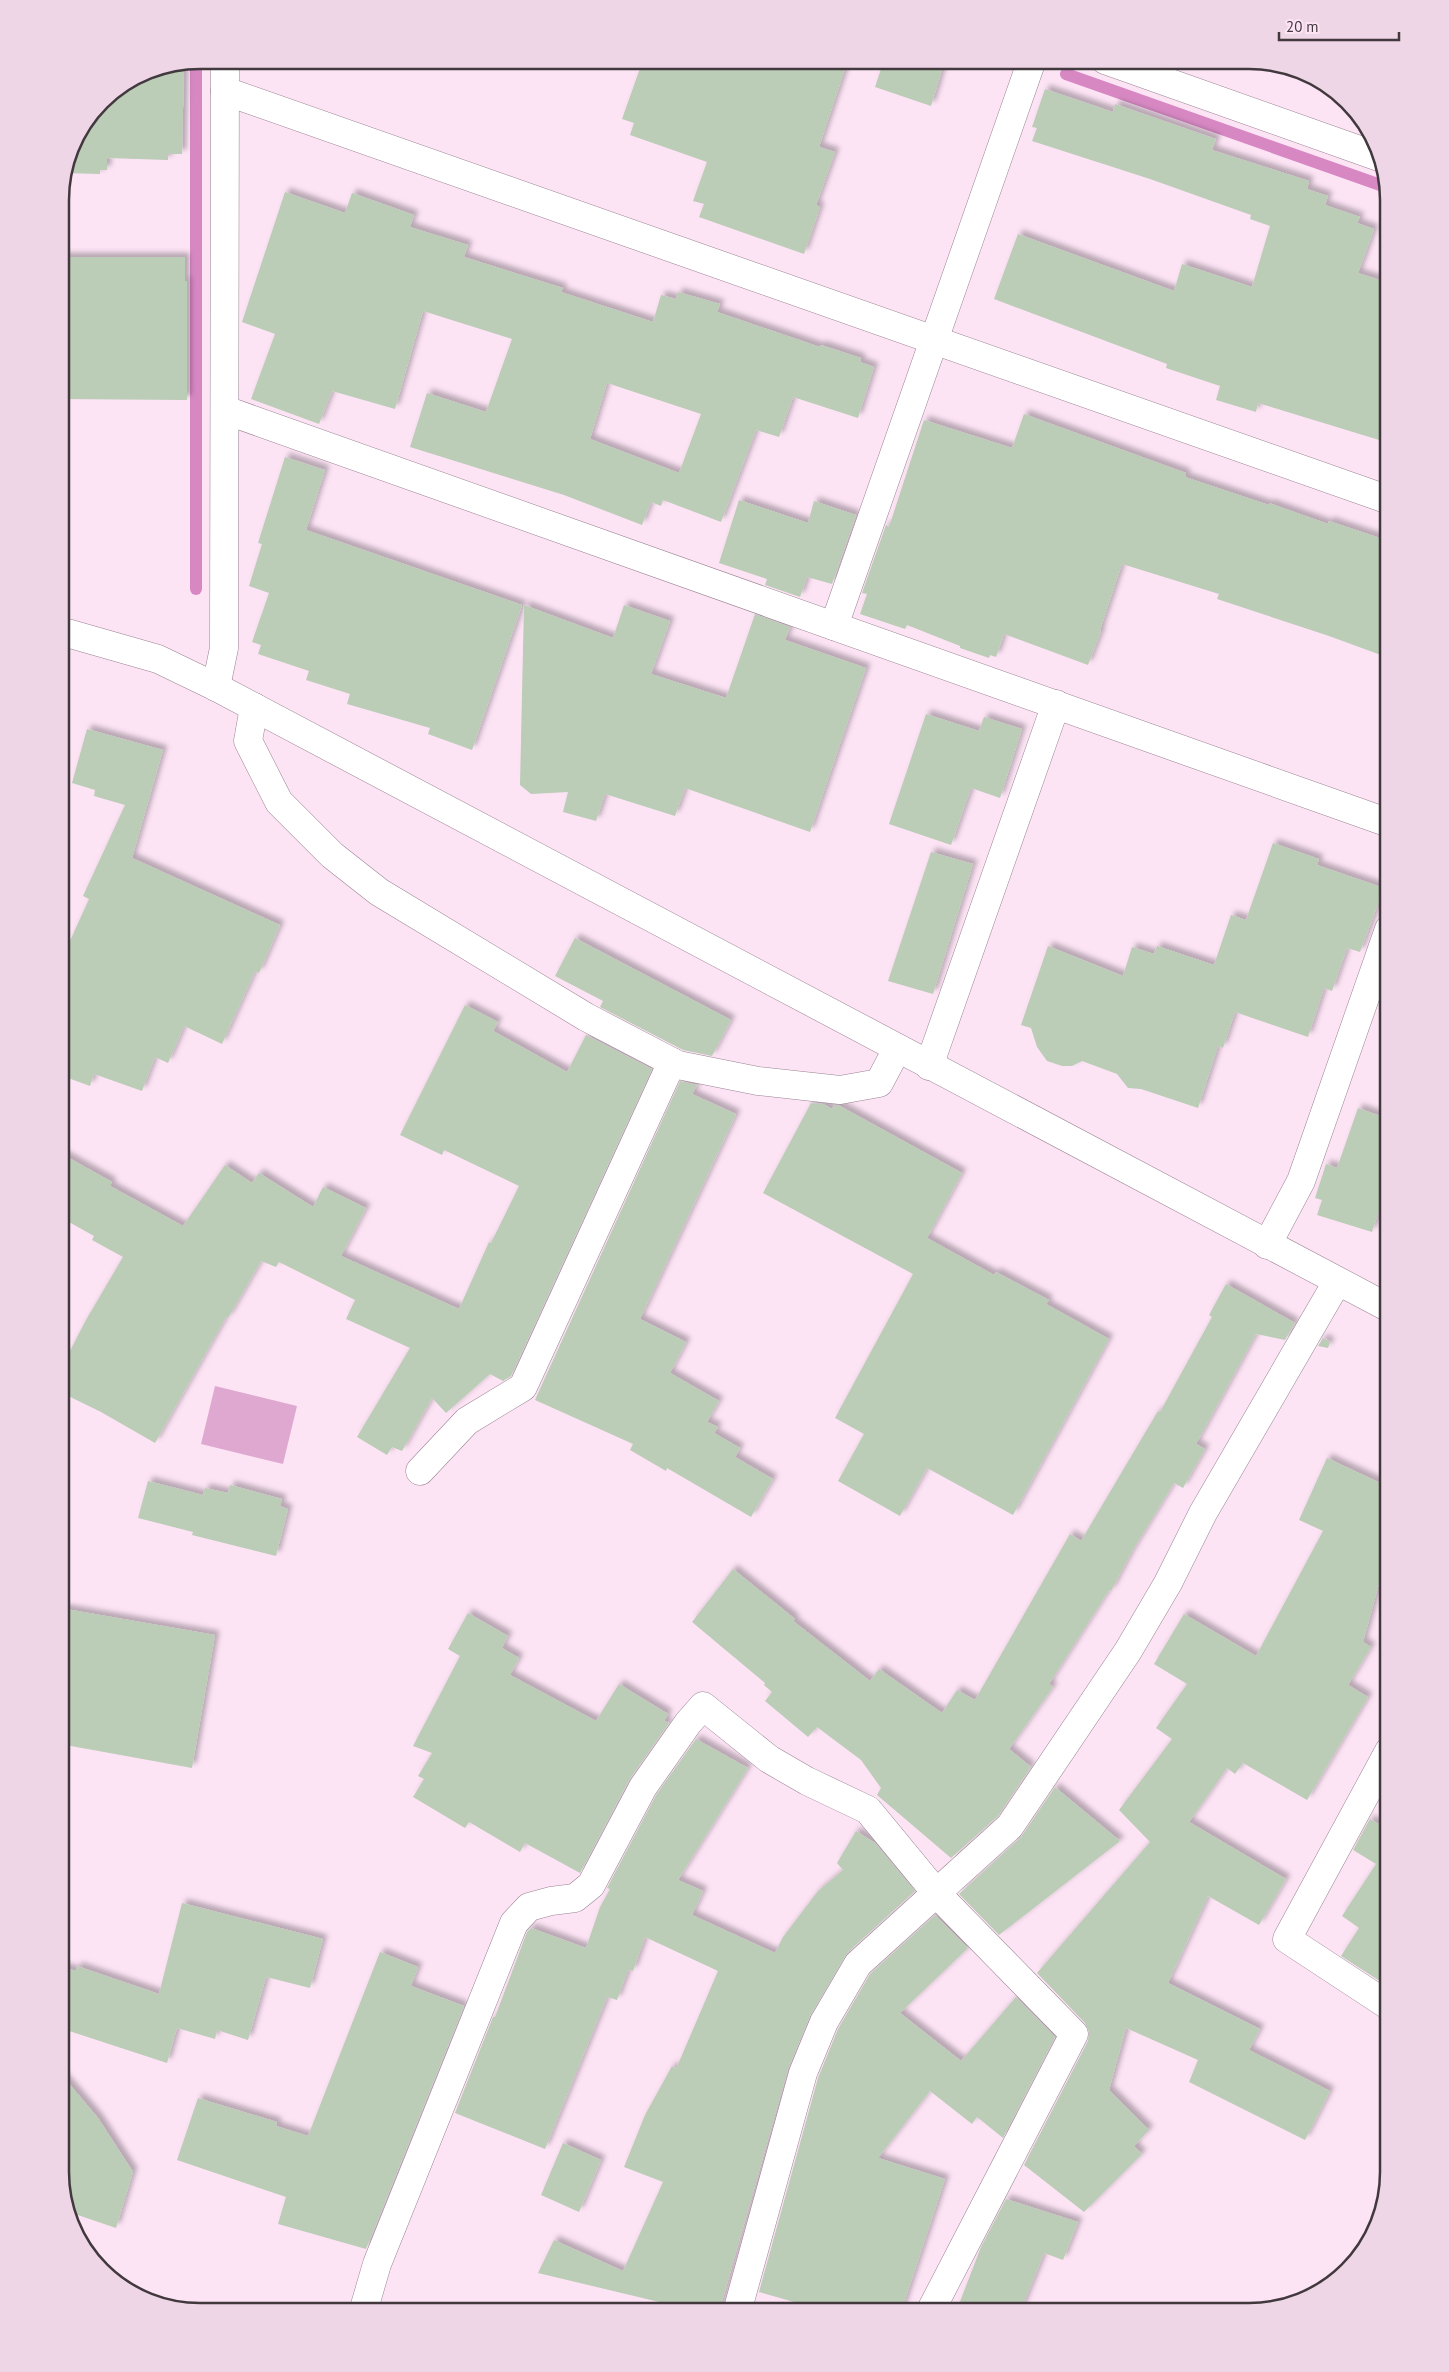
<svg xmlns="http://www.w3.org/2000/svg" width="1449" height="2372" font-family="'PT Sans',sans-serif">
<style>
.green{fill:#dfa8d0}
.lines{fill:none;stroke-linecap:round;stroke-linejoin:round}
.stream{stroke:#d788c3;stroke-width:12}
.building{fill:#bbccb7;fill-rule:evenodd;filter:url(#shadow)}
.minor-casing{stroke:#998393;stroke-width:29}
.minor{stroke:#fff;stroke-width:28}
.rim{fill:none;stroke:#42393f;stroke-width:2.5}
</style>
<defs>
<filter id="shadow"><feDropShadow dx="4.5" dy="-4.5" stdDeviation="2.5" flood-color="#0004"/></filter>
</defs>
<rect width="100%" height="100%" fill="#fde4f5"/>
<polygon class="green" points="215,1386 297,1406 283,1464 201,1444"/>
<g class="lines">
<g class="stream">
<polyline points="1066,74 1386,187"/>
<polyline points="196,589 196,61"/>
</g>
</g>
<g class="building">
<polygon points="643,60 848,60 819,147 835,152 816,205 820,207 804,254 699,217 704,204 693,201 707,162 630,135 634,123 622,119"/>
<polygon points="884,60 945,60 931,106 875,87"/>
<polygon points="184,63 182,154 168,154 168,160 107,158 107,170 100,170 100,174 64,173 71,146 101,101 147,71"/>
<polygon points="1045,89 1113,112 1115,104 1216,139 1212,150 1309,181 1307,189 1328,196 1325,205 1360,217 1357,223 1374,229 1358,273 1389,283 1389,443 1258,403 1256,412 1216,400 1220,386 1166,368 1167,364 994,299 1018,234 1174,291 1182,264 1252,287 1270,226 1250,219 1251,215 1150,179 1032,141 1037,128 1032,127"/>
<path d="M285,192L345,213L352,193L414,215L410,227L468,245L464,257L563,288L561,292L653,322L661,295L676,299L678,292L720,304L717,312L820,347L821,345L861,358L860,362L874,367L858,418L793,397L779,437L756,430L721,522L663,500L661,506L651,502L642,525L564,495L410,447L427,393L486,412L512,339L423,311L395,409L332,391L319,424L251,399L275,334L242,322ZM607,383L701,414L679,473L590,439Z"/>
<polygon points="60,257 185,257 185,281 187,281 187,400 60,399"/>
<polygon points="1024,414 1186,473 1185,477 1269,505 1269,503 1328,524 1329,521 1389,541 1389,658 1329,636 1217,599 1219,594 1122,564 1100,630 1101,631 1088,665 1004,634 996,657 990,655 989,658 960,648 960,646 907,625 905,629 860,614 867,594 862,593 886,525 889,527 924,420 1012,448"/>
<polygon points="285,457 325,470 306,530 522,605 472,750 428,734 430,728 347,704 350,694 306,680 309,671 258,654 261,645 252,642 269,593 249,586 262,544 258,543"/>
<polygon points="739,500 808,523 814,501 856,515 832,584 807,577 800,597 765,585 767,579 719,563"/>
<polygon points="524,605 613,638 624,605 670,621 651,674 726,698 755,614 790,627 785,640 866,668 810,832 685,788 675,816 605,794 596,821 563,812 568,792 531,794 520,785"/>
<polygon points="926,714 979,731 984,717 1022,729 1000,798 971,788 951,845 889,824"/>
<polygon points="87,729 163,750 132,858 280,925 259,973 255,971 222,1044 184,1026 168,1063 155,1057 142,1091 94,1074 90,1086 60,1075 60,963 89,899 83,896 125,805 94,796 95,790 72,783"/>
<polygon points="1273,843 1319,859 1317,865 1384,888 1360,952 1347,948 1332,991 1324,988 1308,1037 1235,1012 1223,1048 1218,1046 1198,1108 1141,1089 1128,1088 1117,1074 1082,1061 1072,1066 1062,1066 1047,1061 1037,1047 1031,1028 1021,1025 1048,946 1123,976 1132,947 1154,954 1157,946 1214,965 1231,915 1246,920"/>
<polygon points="931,852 973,864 933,994 888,981"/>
<polygon points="575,938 731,1020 712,1056 683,1050 600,1007 603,1001 555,976"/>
<polygon points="465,1005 498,1022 493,1031 567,1072 586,1035 652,1069 511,1376 503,1381 490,1374 446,1413 432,1398 402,1451 392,1447 387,1455 357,1437 410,1348 346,1319 355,1300 279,1262 276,1267 261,1261 228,1318 226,1317 155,1443 101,1412 60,1392 60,1370 86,1320 123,1257 92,1240 94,1236 60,1217 60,1153 112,1182 110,1186 183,1226 225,1165 252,1183 259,1173 313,1207 323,1187 366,1208 341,1256 459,1309 489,1242 491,1243 519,1186 444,1150 442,1155 400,1135"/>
<polygon points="680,1081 697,1085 692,1094 736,1114 640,1319 686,1342 670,1373 719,1401 707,1422 718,1427 714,1433 740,1448 735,1457 773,1479 751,1517 667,1468 666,1471 630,1450 633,1444 535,1400"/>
<polygon points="811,1103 823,1104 832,1109 834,1105 838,1105 962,1173 927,1238 994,1275 996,1272 1049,1300 1046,1304 1109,1339 1013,1515 927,1468 900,1516 838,1481 864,1434 835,1418 913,1274 763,1193"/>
<polygon points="1358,1108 1389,1119 1389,1180 1372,1232 1317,1215 1322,1200 1315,1198 1326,1164 1337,1168"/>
<polygon points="1226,1284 1295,1323 1285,1340 1256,1334 1196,1444 1205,1449 1183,1488 1174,1483 1131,1553 1111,1591 1109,1590 1049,1684 1053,1687 1009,1749 1031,1767 998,1816 951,1858 877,1795 881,1788 861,1760 817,1727 808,1737 765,1701 772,1692 764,1685 765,1683 692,1622 733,1569 795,1619 793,1621 870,1681 879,1669 942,1713 957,1690 975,1700 1070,1534 1081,1541 1158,1411 1160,1412 1212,1317 1209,1315"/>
<polygon points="1323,1338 1330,1342 1328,1348 1318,1346"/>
<polygon points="1327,1458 1389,1487 1389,1547 1363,1642 1371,1647 1348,1685 1368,1697 1307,1800 1243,1763 1235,1774 1227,1768 1189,1822 1286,1879 1259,1925 1208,1896 1168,1983 1260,2029 1249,2050 1330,2091 1305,2140 1189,2082 1198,2060 1126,2028 1109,2090 1149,2130 1134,2146 1142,2154 1084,2212 1024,2165 1088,2041 1089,2032 1085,2023 1037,1973 1150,1842 1119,1810 1172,1739 1156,1728 1187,1684 1154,1664 1184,1614 1256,1656 1323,1531 1299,1520"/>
<polygon points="148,1481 203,1495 205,1488 228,1493 230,1485 282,1499 280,1506 288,1509 276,1556 192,1535 193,1532 138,1518"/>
<polygon points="60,1608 215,1635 192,1768 60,1744"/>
<polygon points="468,1613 508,1636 502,1648 519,1658 510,1675 596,1721 619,1684 668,1714 664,1721 669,1723 629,1780 580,1873 525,1843 520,1852 469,1822 465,1828 413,1797 424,1779 418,1776 432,1753 413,1746 460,1656 448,1649"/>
<polygon points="696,1739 748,1768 678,1880 703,1891 692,1915 775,1953 783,1937 818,1891 843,1870 837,1863 856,1831 875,1843 915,1891 847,1953 810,2016 788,2069 719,2312 701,2312 538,2273 554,2240 623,2271 663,2182 624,2167 645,2115 672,2066 676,2069 718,1971 645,1937 633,1971 628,1970 617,2000 607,1997 545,2149 455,2113 493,2017 495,2017 527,1932 531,1928 586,1948 600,1907 610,1889 607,1888 656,1795"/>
<polygon points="1055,1787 1120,1841 999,1935 959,1894 1021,1837"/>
<polygon points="1370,1819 1389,1830 1389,1987 1341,1956 1359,1928 1342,1916 1376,1864 1353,1850"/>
<polygon points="182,1903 323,1939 310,1988 266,1977 248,2040 217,2030 215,2039 177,2028 167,2063 60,2028 60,1966 76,1971 77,1966 159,1994"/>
<polygon points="935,1915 968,1948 900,2013 961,2061 1016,1997 1055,2037 1003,2138 977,2117 972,2124 930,2091 878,2158 945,2179 901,2312 829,2312 759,2292 818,2078 838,2029 870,1974"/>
<polygon points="380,1952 418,1967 411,1986 464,2006 366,2249 278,2224 286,2197 177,2160 198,2098 277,2122 276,2126 308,2136"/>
<polygon points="60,2073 98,2118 133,2172 116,2228 69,2212 60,2172"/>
<polygon points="563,2143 601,2160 579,2212 541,2195"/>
<polygon points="1006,2199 1078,2222 1063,2260 1044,2253 1020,2312 956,2312 981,2247"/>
</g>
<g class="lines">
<g class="minor-casing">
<g id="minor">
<polyline points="1105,60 1379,157"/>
<polyline points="225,91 1389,500"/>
<polyline points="225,410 1389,823"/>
<polyline points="834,626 1032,60"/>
<polyline points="60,631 158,659 216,687 1389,1308"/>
<polyline points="216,687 224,648 225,60"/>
<polyline points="254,707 248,741 279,802 332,855 379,892 586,1017 678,1065 758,1081 840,1090 879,1083 897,1049"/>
<polyline points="929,1066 1056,704"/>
<polyline points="1267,1245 1301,1181 1389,929"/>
<polyline points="420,1471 467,1421 523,1387 672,1062"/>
<polyline points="1389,2006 1287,1939 1389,1751"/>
<polyline points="363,2312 377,2264 514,1923 529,1907 551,1901 575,1898 591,1885 643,1787 688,1723 703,1706 769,1759 807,1781 868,1810 938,1895 1074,2034 930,2312"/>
<polyline points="737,2312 803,2073 824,2022 858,1964 1010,1826 1128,1651 1168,1583 1203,1513 1337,1282"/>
</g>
</g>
<use href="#minor" class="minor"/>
</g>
<path d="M0 0H1449V2372H0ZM200 69H1249A131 131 0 0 1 1380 200V2172A131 131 0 0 1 1249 2303H200A131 131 0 0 1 69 2172V200A131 131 0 0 1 200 69Z" fill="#eed6e6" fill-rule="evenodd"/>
<path class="rim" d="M200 69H1249A131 131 0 0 1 1380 200V2172A131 131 0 0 1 1249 2303H200A131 131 0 0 1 69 2172V200A131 131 0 0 1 200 69Z"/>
<path d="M1279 32v8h120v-8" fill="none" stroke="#42393f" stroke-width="2.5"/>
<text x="1286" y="32" font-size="15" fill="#42393f" stroke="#fde4f5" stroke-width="4" paint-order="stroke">20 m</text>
</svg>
